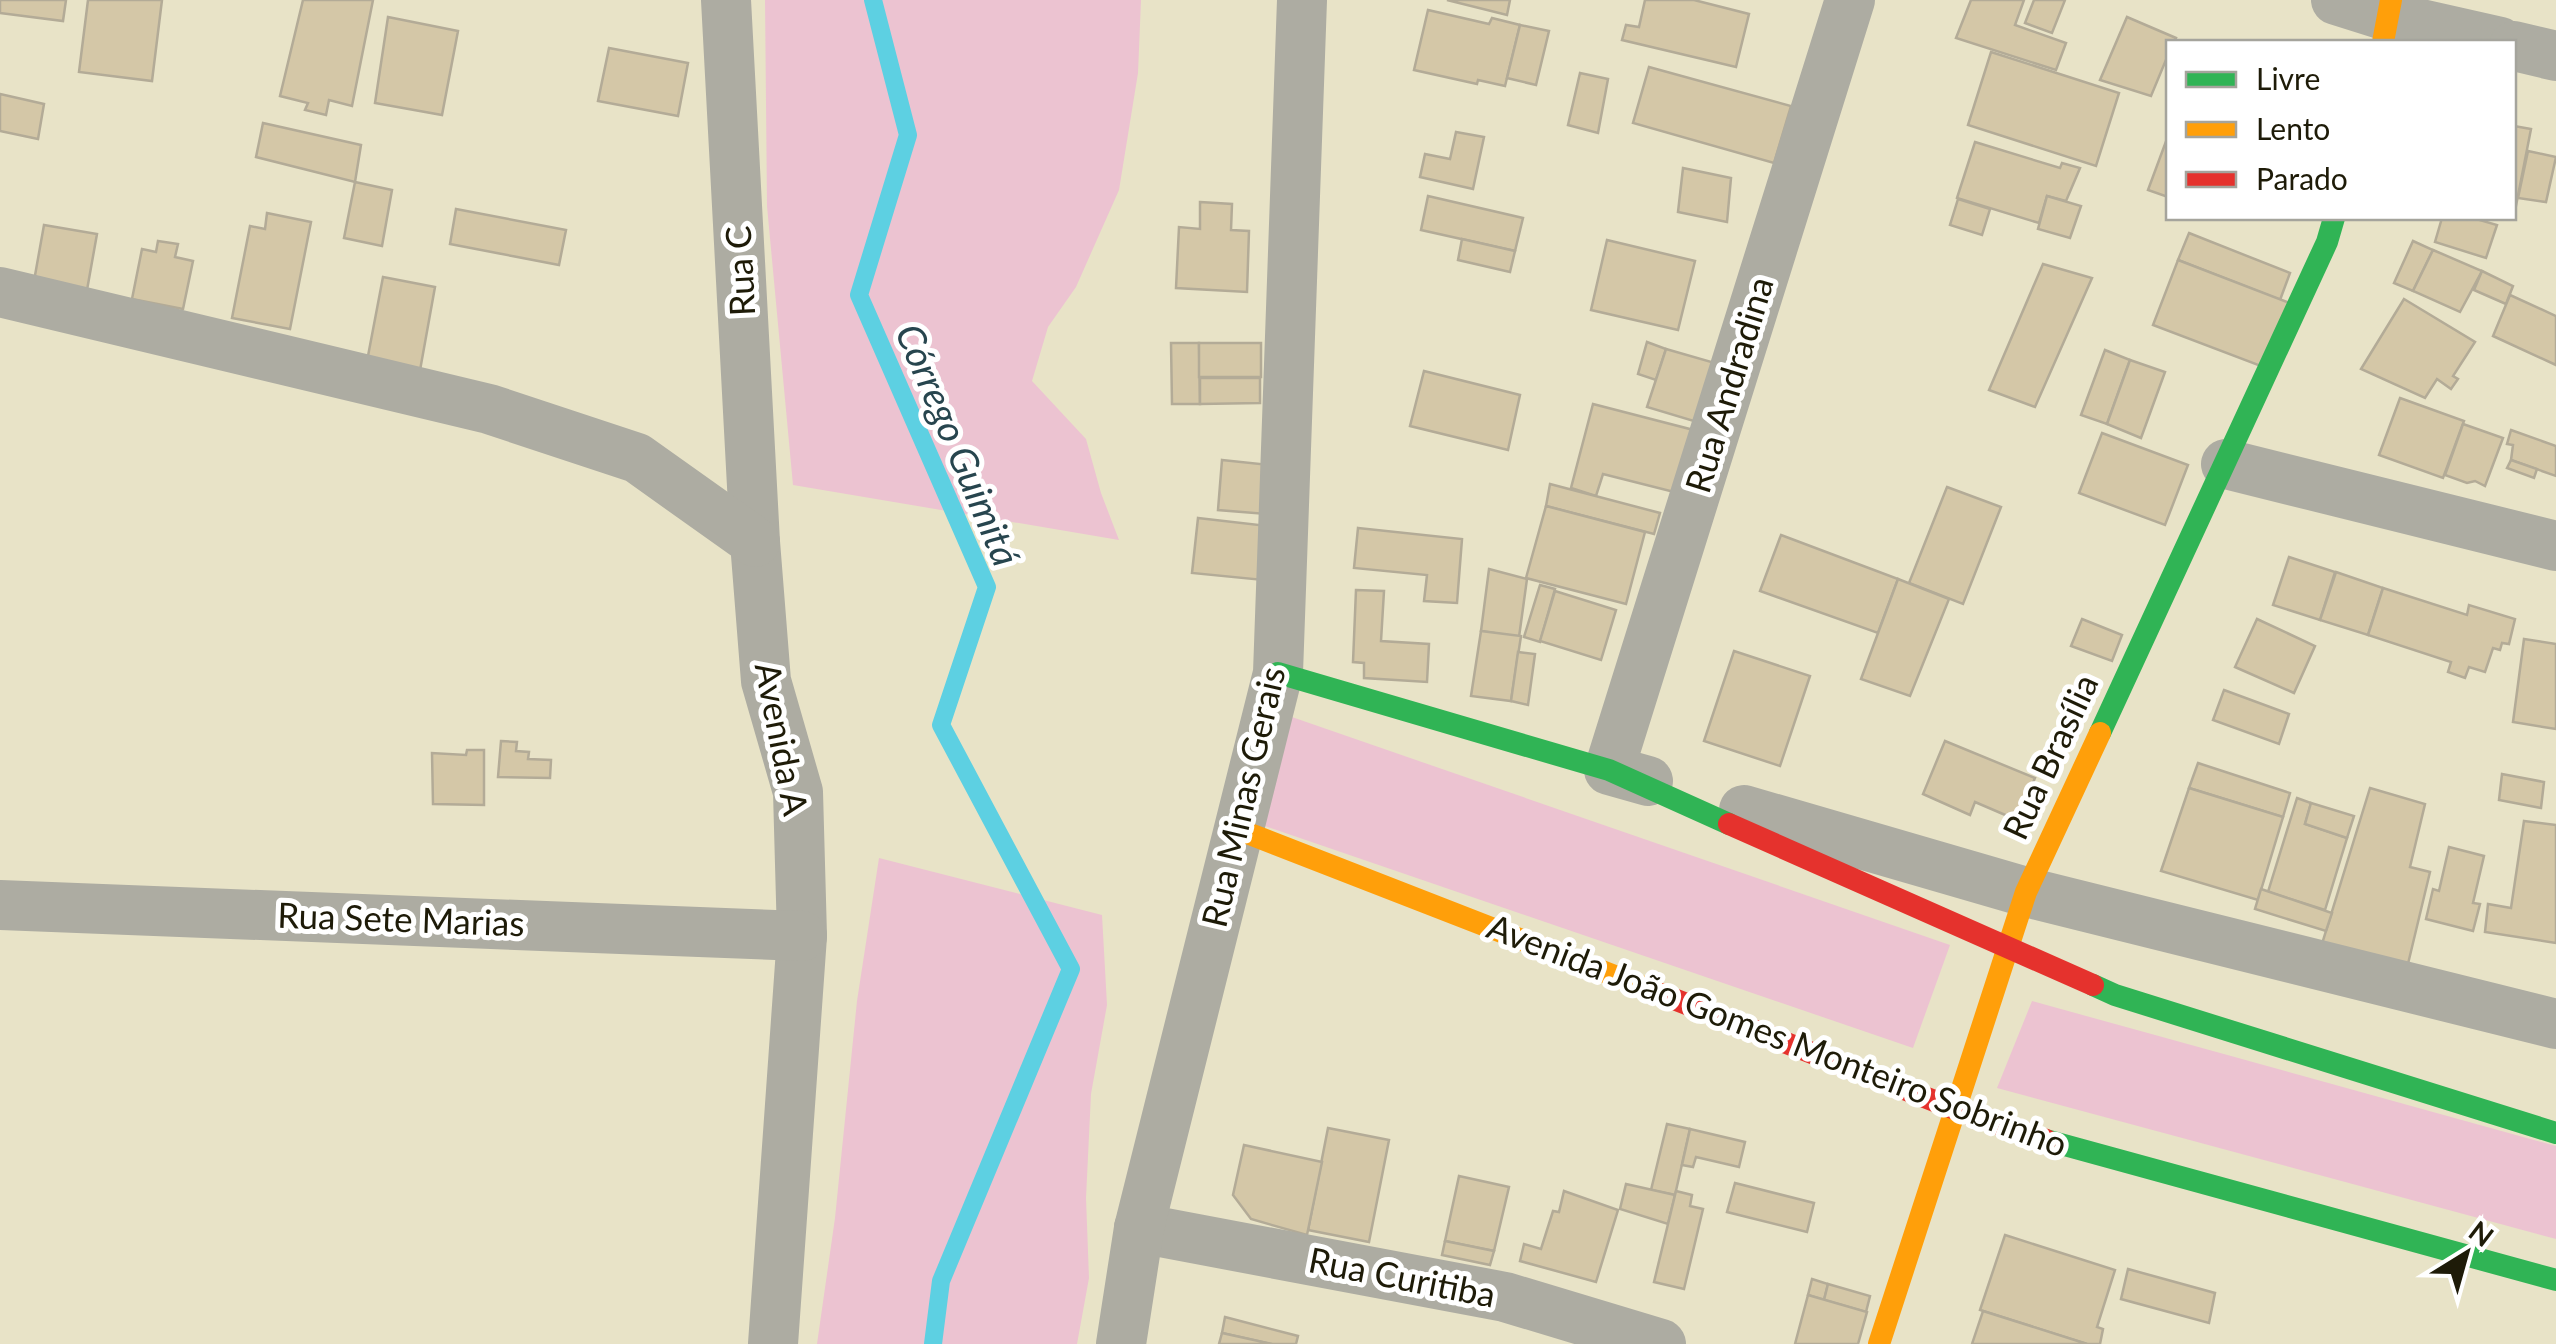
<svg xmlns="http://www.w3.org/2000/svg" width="2556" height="1344" font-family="Lato,sans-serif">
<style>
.green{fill:#ecc3d1}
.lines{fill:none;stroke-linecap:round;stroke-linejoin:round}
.stream{stroke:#5dd0e2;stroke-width:18}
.building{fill:#d4c7a7;stroke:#b3ab97;stroke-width:2.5}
.street{stroke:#adaca2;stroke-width:50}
.fast{stroke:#30b455;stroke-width:22}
.slow{stroke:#ff9f0a;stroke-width:22}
.jam{stroke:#e5322d;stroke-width:22}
.labels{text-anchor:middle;stroke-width:10;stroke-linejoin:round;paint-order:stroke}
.street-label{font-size:35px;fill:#1e1b08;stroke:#fff}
.water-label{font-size:38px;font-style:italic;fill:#27454e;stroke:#fff}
</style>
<rect width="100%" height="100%" fill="#e8e3c7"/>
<g class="green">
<polygon points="765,0 1141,0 1138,73 1119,190 1076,287 1048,327 1032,381 1086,439 1101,493 1119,540 793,485 767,206"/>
<polygon points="1289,716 1950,945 1913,1048 1262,825"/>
<polygon points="879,858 1102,915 1107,1005 1091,1094 1086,1198 1089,1278 1077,1344 817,1344 835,1218 857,1001"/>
<polygon points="2032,1001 2556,1146 2556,1239 1997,1088"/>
</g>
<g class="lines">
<polyline class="stream" points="873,0 908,135 859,295 987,587 941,725 1071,969 941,1281 933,1344"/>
</g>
<g class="building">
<polygon points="0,0 66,0 63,21 0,13"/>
<polygon points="88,0 162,0 152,81 79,72"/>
<polygon points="303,0 373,0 352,106 329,100 326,115 305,110 308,103 280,96"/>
<polygon points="1447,0 1510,0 1507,15"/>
<polygon points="1645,0 1694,0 1749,14 1736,67 1622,40 1626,25 1639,27"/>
<polygon points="1971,0 2024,0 2015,25 2066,43 2056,70 1956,38"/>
<polygon points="2034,0 2065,0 2052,33 2025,23"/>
<polygon points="1428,10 1489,24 1492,18 1520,25 1505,86 1478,80 1477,84 1414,70"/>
<polygon points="388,17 458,31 442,115 375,103"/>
<polygon points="2127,17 2176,38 2174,42 2168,42 2168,55 2151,96 2100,80"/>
<polygon points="1520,25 1549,31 1536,85 1507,78"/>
<polygon points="609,48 688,63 678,116 598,101"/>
<polygon points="1991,52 2119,93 2096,166 1968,125"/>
<polygon points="1649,67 1791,106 1774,163 1633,123"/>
<polygon points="1580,73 1608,79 1598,133 1568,125"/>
<polygon points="0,94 44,104 38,139 0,131"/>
<polygon points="263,123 361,145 355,182 256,157"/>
<polygon points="2514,126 2531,129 2514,216"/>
<polygon points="1456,132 1484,137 1473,189 1420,177 1425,154 1450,159"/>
<polygon points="2168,136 2168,197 2148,190"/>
<polygon points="1975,142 2060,168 2062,163 2080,168 2066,201 2047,196 2039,223 1957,198"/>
<polygon points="2528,151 2556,157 2546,202 2518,198"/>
<polygon points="1683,168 1731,178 1727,222 1678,212"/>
<polygon points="355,182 392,190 382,246 344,238"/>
<polygon points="1428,196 1523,218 1515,251 1421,230"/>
<polygon points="2047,196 2081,206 2070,238 2038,229"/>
<polygon points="1958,199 1990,209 1982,235 1950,225"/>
<polygon points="1200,202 1232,204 1231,230 1249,231 1247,292 1176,288 1179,227 1200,229"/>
<polygon points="456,209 566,230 559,265 450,244"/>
<polygon points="267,213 311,222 290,329 232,318 250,226 265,229"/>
<polygon points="2442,218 2473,218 2497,225 2486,258 2435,242"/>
<polygon points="44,225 97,234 87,290 34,281"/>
<polygon points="2189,233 2290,273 2280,300 2178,260"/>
<polygon points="1462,239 1515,251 1510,272 1458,260"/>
<polygon points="1607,240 1695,261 1678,330 1591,310"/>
<polygon points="158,241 178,244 175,257 193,261 183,309 132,299 142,249 156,252"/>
<polygon points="2413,241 2433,250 2413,291 2394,283"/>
<polygon points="2433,250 2482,271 2460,312 2413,291"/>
<polygon points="2178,260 2292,304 2266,368 2153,325"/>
<polygon points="2043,264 2092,278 2035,407 1989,390"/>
<polygon points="2482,271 2513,286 2506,304 2474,290"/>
<polygon points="383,277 435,287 417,387 364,377"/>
<polygon points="2510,295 2556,316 2556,365 2493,336"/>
<polygon points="2404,299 2475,342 2453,376 2458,379 2451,389 2437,379 2425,398 2361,369"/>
<polygon points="1647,342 1666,349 1656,380 1638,374"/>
<polygon points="1171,343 1199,343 1200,404 1172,404"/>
<rect x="1199" y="343" width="62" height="34"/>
<polygon points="1666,349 1715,363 1697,422 1647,407"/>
<polygon points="2105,350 2130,360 2107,424 2081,415"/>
<polygon points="2130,360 2165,372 2141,438 2107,424"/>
<polygon points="1424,371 1520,395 1508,450 1410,426"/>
<polygon points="1200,378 1260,378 1260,403 1200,404"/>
<polygon points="2400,398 2464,421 2443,478 2379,455"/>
<polygon points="1593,404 1709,434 1690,496 1603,474 1596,496 1571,488"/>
<polygon points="2463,424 2503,438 2485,486 2475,481 2467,483 2445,475"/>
<polygon points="2511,430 2556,446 2556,476 2511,460 2513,445 2507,444"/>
<polygon points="2102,433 2188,465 2165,525 2079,493"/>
<polygon points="1222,460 1270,465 1266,514 1218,510"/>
<polygon points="2511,460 2537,469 2534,478 2507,468"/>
<polygon points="1550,484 1660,513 1654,534 1546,506"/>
<polygon points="1947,487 2001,507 1963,604 1909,583"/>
<polygon points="1546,506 1645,532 1626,604 1526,578"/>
<polygon points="1198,518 1268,526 1263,580 1192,573"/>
<polygon points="1358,528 1462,539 1457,603 1424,601 1427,575 1354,568"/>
<polygon points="1781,535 1898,579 1878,633 1760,591"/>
<polygon points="2289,557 2335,572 2320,620 2273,605"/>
<polygon points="1489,569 1527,579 1519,637 1481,631"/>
<polygon points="2336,572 2383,588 2368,635 2320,620"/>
<polygon points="1898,579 1949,599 1910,696 1861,679"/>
<polygon points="1540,585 1555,589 1540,642 1524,637"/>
<polygon points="2383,588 2467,615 2469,605 2515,619 2509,644 2502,643 2500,650 2493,648 2485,672 2469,667 2465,678 2448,672 2451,662 2368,635"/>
<polygon points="1356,590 1384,591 1381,641 1429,644 1427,682 1364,678 1364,663 1353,662"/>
<polygon points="1555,591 1616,610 1601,660 1540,641"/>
<polygon points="2082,619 2122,635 2112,661 2071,646"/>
<polygon points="2257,619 2315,646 2294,693 2235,667"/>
<polygon points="1481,631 1521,636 1511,701 1471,696"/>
<polygon points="2524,639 2556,644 2556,729 2513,722"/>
<polygon points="1734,651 1810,676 1780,766 1704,741"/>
<polygon points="1518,652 1535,654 1528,705 1511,701"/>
<polygon points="2224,690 2289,714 2279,744 2213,720"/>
<polygon points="501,741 517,742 516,751 529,752 528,759 551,760 550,778 498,777"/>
<polygon points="1945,741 2035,778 2017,820 1975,802 1970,815 1923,794"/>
<polygon points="467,750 484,750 484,805 433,804 432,753 466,755"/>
<polygon points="2198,763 2290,793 2283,817 2189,788"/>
<polygon points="2502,774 2544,782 2541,808 2499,800"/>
<polygon points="2189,788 2283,817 2258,900 2161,871"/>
<polygon points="2370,788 2425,804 2410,867 2430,872 2407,968 2322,944"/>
<polygon points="2297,798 2311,803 2305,824 2347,838 2325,910 2268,892"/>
<polygon points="2311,803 2354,816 2347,838 2305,824"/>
<polygon points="2524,821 2556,825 2556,943 2485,932 2488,904 2511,908"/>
<polygon points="2449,847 2484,856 2473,903 2480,904 2473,931 2426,919 2433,889 2439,891"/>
<polygon points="2261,889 2332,913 2326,931 2255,909"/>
<polygon points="1667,1124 1690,1129 1675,1195 1651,1190"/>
<polygon points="1328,1128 1389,1140 1369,1242 1308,1230"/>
<polygon points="1690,1129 1745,1142 1739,1167 1696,1157 1693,1167 1682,1165"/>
<polygon points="1244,1145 1322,1162 1307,1235 1251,1219 1233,1195"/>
<polygon points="1459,1176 1509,1187 1494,1251 1445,1241"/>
<polygon points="1735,1183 1814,1203 1807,1232 1727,1212"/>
<polygon points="1626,1184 1675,1195 1668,1224 1620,1209"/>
<polygon points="1564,1191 1618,1210 1596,1282 1520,1261 1524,1244 1541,1249 1553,1211 1559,1212"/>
<polygon points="1676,1191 1692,1195 1690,1206 1703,1209 1684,1289 1654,1282"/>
<polygon points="2005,1235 2115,1270 2097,1327 2103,1329 2100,1344 2087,1344 1980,1310"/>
<polygon points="1445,1241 1494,1251 1490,1265 1442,1255"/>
<polygon points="2128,1269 2215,1293 2209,1323 2121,1299"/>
<polygon points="1812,1279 1828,1284 1824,1300 1808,1295"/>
<polygon points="1828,1284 1870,1296 1866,1312 1824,1300"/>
<polygon points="1808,1295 1867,1312 1858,1344 1795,1344"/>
<polygon points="1983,1311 2087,1344 1972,1344"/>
<polygon points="1225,1317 1298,1336 1296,1344 1271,1344 1222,1333"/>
<polygon points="1222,1333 1272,1344 1219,1344"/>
</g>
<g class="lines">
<g class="street">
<polyline points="726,0 755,542 766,681 798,792 802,936 773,1344"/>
<polyline points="2336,0 2390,17 2500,42"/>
<polyline points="2514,46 2556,56"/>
<polyline points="0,292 489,409 637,458 755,542"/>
<polyline points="2226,464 2556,546"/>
<polyline points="1648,781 1609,770 1850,0"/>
<polyline points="1744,810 2026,892 2556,1024"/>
<polyline points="0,905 802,936"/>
<polyline points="1139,1228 1505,1297 1661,1344"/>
<polyline points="1121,1344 1139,1228 1278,673 1302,0"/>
</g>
<g class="fast">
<polyline points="1278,673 1609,770 1729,824"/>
<polyline points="2100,733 2327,242 2334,218"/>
<polyline points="2093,985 2115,995 2556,1133"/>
<polyline points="2046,1140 2556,1280"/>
</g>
<g class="slow">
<polyline points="2383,42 2391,0"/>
<polyline points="1237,829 1661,994"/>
<polyline points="1879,1344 2026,892 2100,733"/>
</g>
<g class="jam">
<polyline points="1729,824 2093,985"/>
<polyline points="1661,994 1955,1109 2046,1140"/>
</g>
</g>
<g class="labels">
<g class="street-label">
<text transform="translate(741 271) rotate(-93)" y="12">Rua C</text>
<text transform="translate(1730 385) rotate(-73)" y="12">Rua Andradina</text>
<text transform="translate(781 739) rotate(79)" y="12">Avenida A</text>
<text transform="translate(2051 757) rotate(-65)" y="12">Rua Brasília</text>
<text transform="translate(1244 797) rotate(-77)" y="12">Rua Minas Gerais</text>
<text transform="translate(401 920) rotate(2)" y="12">Rua Sete Marias</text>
<text transform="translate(1777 1036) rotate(21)" y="12">Avenida João Gomes Monteiro Sobrinho</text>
<text transform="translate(1402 1278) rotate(11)" y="12">Rua Curitiba</text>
</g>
<g class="water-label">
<text transform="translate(957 445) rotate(67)" y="13">Córrego Guimitá</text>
</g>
</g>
<rect x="2166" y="40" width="350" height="180" fill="#ffffff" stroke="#a5a49c" stroke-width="2.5"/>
<rect x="2186" y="72" width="50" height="15" fill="#30b455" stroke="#a5a49c" stroke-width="2.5"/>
<text x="2256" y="90" font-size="30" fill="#1e1b08">Livre</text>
<rect x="2186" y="122" width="50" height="15" fill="#ff9f0a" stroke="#a5a49c" stroke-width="2.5"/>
<text x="2256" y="140" font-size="30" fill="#1e1b08">Lento</text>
<rect x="2186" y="172" width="50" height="15" fill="#e5322d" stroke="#a5a49c" stroke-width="2.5"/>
<text x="2256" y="190" font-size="30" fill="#1e1b08">Parado</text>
<g transform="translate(2466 1254) rotate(37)" stroke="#ffffff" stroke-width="8" paint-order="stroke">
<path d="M0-8L18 38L0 25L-18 38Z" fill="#1e1b08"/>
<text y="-15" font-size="28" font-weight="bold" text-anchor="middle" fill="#1e1b08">N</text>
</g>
</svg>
